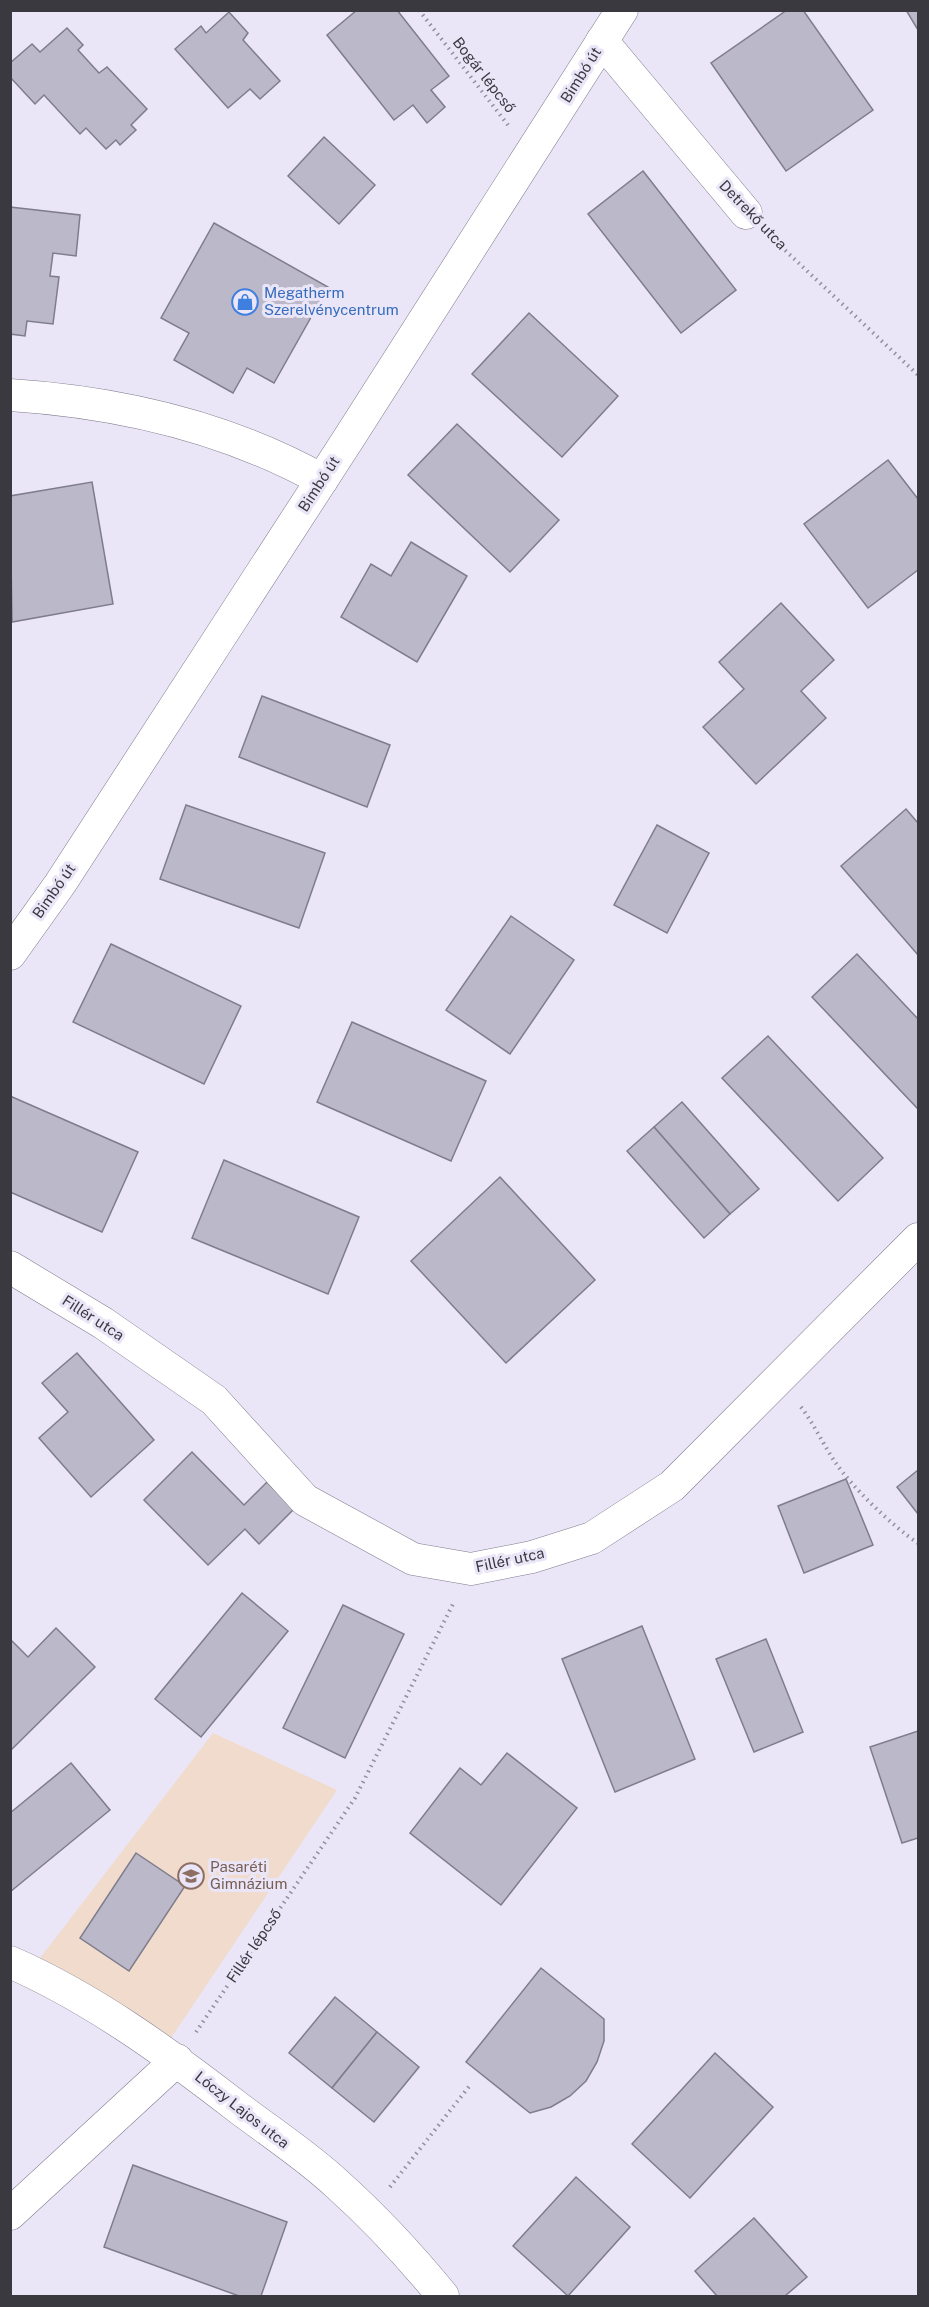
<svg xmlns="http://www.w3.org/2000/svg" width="929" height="2307" font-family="'Public Sans',sans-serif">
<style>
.education{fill:#f0dbcd}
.building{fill:#bbb8c9;stroke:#7f7c8c;stroke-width:1.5}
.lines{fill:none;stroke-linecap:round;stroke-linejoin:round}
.street-casing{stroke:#7f7c8c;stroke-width:33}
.path{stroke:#928f9c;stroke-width:4;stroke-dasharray:1.5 4.5;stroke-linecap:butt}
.street{stroke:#fff;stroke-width:32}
.labels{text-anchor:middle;stroke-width:6;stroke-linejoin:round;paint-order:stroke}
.street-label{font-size:15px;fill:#3b3940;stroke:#eae6f8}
.shop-label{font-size:15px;fill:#366cbe;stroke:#eae6f8;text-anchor:start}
.education-label{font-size:15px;fill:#785e54;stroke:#eae6f8;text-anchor:start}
</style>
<rect width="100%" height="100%" fill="#eae6f8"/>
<polygon class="education" points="213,1733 337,1790 169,2041 37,1962"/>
<g class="building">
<polygon points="357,10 397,10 449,76 431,90 445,107 427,123 413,105 394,120 327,35"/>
<polygon points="787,10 803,10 873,110 786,171 711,63"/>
<polygon points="906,10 918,10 918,30"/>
<polygon points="229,12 248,33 243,40 280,81 260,99 250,89 228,108 175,49 201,26 206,33"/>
<polygon points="67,28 83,45 78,50 99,73 107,67 147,109 131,125 136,130 120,145 116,140 106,149 86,128 80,134 44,95 35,104 10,77 10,63 32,44 40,52"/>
<polygon points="324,137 375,185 339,224 288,176"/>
<polygon points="643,171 736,290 681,333 588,214"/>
<polygon points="10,207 80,215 76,256 53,253 50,276 59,277 53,324 27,321 25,336 10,334"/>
<polygon points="214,223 328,287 274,383 247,368 233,393 174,360 189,333 161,318"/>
<polygon points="529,313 618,396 562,457 472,374"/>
<polygon points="457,424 559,520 510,572 408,475"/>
<polygon points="888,460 918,499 918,570 868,608 804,524"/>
<polygon points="92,482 113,604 12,622 10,496"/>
<polygon points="411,542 467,576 417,662 341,617 371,564 391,576"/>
<polygon points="781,603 834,660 801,691 826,718 756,784 703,727 744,689 719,662"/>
<polygon points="262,696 390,745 367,807 239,757"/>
<polygon points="186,805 325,853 299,928 160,879"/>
<polygon points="906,809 918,823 918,955 841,866"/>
<polygon points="657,825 709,853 667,933 614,905"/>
<polygon points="511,916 574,960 510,1054 446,1010"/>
<polygon points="111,944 241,1006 204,1084 73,1022"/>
<polygon points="857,954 918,1019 918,1109 812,997"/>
<polygon points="352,1022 486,1081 451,1161 317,1102"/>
<polygon points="768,1036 883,1158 838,1201 722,1078"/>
<polygon points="10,1096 138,1152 102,1232 10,1192"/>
<polygon points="682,1102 759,1189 730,1214 654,1127"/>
<polygon points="654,1127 730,1214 704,1238 627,1151"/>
<polygon points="224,1160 359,1217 328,1294 192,1238"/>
<polygon points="500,1177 595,1280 506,1363 411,1261"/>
<polygon points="77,1353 154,1440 91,1497 39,1438 68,1412 42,1383"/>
<polygon points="192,1452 244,1505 267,1482 294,1509 259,1544 245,1529 208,1565 144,1500"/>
<polygon points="918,1470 918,1514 897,1487"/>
<polygon points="846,1479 873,1545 804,1573 778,1506"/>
<polygon points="242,1593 288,1631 201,1737 155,1699"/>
<polygon points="343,1605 404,1634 345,1758 283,1728"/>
<polygon points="642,1626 695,1759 615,1792 562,1659"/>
<polygon points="56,1628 95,1667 10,1751 10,1639 28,1657"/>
<polygon points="766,1639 803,1732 754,1752 716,1659"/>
<polygon points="918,1731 918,1838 902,1843 870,1747"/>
<polygon points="507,1753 577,1808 501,1905 410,1833 460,1768 481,1785"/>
<polygon points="71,1763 110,1810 10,1892 10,1813"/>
<polygon points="136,1853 185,1886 129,1971 80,1938"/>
<polygon points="541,1968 604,2019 604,2041 597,2062 586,2081 570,2096 551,2107 530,2113 466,2062"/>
<polygon points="335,1997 377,2032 332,2088 289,2053"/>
<polygon points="377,2032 419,2067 374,2122 332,2088"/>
<polygon points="715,2053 773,2107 690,2198 632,2144"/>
<polygon points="133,2165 287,2222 261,2296 239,2296 104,2247"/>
<polygon points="576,2177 630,2227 568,2296 513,2246"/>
<polygon points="754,2218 807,2277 785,2296 717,2296 695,2271"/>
</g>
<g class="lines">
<g class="street-casing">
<g id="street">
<polyline points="602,41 746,213"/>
<path d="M10,395C118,402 227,427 322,480"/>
<polyline points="10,954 60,884 349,438 622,10"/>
<polyline points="10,1267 103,1323 214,1400 305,1500 413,1559 471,1569 532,1557 592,1538 672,1486 918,1239"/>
<path d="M10,1962C92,1998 166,2052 236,2106C270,2132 306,2155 337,2184C375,2218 411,2257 443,2296"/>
<polyline points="10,2214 177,2060"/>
</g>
</g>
<g class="path">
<polyline points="419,10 508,125"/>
<polyline points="772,238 918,375"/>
<path d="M801,1407C814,1424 823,1444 835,1462C852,1487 893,1527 918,1543"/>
<polyline points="196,2032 355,1798 454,1602"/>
<polyline points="390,2187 471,2084"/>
</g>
<use href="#street" class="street"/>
</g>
<defs>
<g id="shop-ring" transform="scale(1.35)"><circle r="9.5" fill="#eae6f8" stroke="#3f7fe0" stroke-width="1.5"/><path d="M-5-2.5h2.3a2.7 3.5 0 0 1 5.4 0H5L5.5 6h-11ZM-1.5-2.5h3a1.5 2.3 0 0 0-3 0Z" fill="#3f7fe0"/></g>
<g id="school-ring" transform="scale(1.35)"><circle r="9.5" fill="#eae6f8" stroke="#8d6e63" stroke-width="1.5"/><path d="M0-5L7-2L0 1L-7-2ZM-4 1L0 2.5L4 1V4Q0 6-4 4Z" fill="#8d6e63"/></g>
</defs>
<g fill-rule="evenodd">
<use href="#shop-ring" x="245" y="302"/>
<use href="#school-ring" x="191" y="1876"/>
</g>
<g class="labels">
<g class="street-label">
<text transform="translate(484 75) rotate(52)" y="5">Bogár lépcső</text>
<text transform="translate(581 75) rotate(-58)" y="5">Bimbó út</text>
<text transform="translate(753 215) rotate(46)" y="5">Detrekő utca</text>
<text transform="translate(319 484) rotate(-57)" y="5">Bimbó út</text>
<text transform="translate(54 891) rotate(-55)" y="5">Bimbó út</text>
<text transform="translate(93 1318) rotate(33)" y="5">Fillér utca</text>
<text transform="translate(510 1560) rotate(-12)" y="5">Fillér utca</text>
<text transform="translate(254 1946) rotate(-56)" y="5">Fillér lépcső</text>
<text transform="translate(242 2110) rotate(38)" y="5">Lóczy Lajos utca</text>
</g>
<g class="shop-label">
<text x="264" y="298">Megatherm<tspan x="264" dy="17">Szerelvénycentrum</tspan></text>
</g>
<g class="education-label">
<text x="210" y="1872">Pasaréti<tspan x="210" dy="17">Gimnázium</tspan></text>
</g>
</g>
<rect width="929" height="2307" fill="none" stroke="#3b3940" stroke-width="24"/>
</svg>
